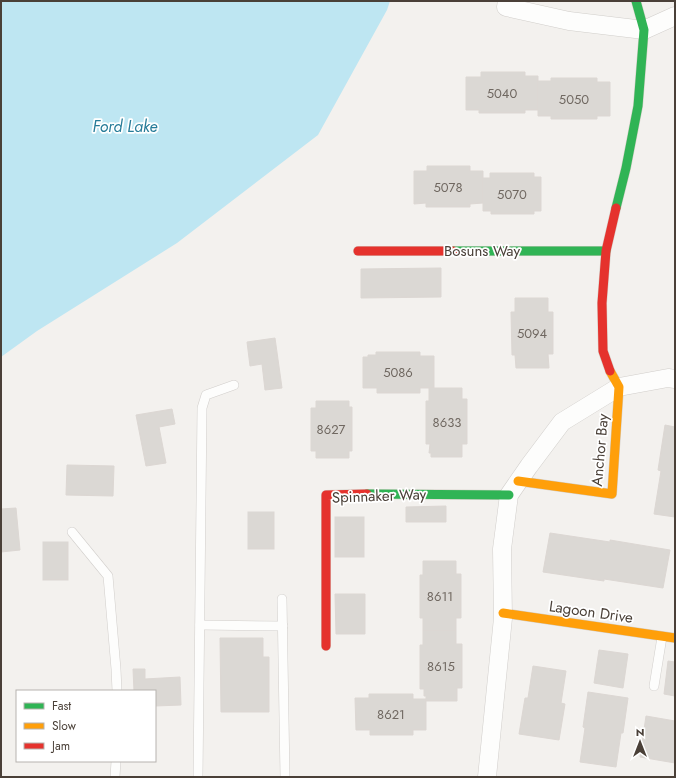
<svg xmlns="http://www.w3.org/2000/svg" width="676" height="778" font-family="Jost,sans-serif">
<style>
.water{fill:#bee6f2}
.building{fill:#dbd8d4;stroke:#dcd7d3}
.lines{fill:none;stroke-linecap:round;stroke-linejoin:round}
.lane-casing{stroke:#d1cecb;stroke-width:10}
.street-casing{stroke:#d1cecb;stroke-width:19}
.fast-casing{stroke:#d4cec6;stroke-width:10}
.slow-casing{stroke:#d4cec6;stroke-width:10}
.jam-casing{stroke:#d4cec6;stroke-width:10}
.lane{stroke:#fdfdfc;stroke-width:9}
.street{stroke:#fdfdfc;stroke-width:18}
.fast{stroke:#30b455;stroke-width:9}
.slow{stroke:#ff9f0a;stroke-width:9}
.jam{stroke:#e5322d;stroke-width:9}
.labels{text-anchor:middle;stroke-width:3.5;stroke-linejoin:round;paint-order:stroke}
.number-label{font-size:13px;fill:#706861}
.street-label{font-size:15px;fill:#4a4038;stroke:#fff}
.water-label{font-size:16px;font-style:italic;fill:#277c99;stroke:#fff}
</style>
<rect width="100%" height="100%" fill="#f3f1ee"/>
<polygon class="water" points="1,1 390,1 387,10 318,135 177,243 37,331 1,357"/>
<g class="building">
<polygon points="481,72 525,72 525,76 538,76 538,110 525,110 525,113 479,113 479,110 466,110 466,77 481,77"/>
<polygon points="551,78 597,78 597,82 610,82 610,116 597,116 597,119 551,119 551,116 538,116 538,81 551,81"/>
<polygon points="427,166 470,166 470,171 483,171 483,203 470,204 470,207 426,207 426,203 414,204 414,171 427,171"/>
<polygon points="490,173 534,173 534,177 541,177 541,211 534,211 534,214 491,214 491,211 483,211 483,178 490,178"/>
<polygon points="441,268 441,297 361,298 361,269"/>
<polygon points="515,298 548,298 548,312 553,312 553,354 548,354 549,368 516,368 515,355 512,355 511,312 515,312"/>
<polygon points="275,338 282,388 265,390 262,364 250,366 247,342"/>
<polygon points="376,352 420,352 420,356 434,356 434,388 420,388 420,393 377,393 377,388 363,388 363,357 368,357 368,355 376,355"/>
<polygon points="429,388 462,388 462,399 467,399 467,444 462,444 462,457 431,457 431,453 429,453 430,444 426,444 426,401 429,401"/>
<polygon points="316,401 349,401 349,407 352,407 352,451 349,451 349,458 316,458 316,451 311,451 311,408 316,408"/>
<polygon points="172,409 175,424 159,427 166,463 146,466 136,415"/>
<polygon points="665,425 675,427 675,517 654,514 661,471 658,470"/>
<polygon points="67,465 114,466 113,496 66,495"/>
<polygon points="446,506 446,522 406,522 406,507"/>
<polygon points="16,508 20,550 1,552 1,509"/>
<rect x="248" y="512" width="26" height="37"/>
<rect x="335" y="517" width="29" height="40"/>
<polygon points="550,533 610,542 610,540 670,550 663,588 604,579 604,581 543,572"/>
<rect x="43" y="542" width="25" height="38"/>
<polygon points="423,561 456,561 456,574 461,574 461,618 456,618 456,631 423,631 423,618 420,618 420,575 423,575"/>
<polygon points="335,594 365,594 365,634 336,634"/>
<polygon points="423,631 456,631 456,644 462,644 462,688 457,688 457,701 426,701 426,696 424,696 424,689 420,689 420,645 423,645"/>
<polygon points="220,638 263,638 263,657 269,657 269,712 221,712"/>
<polygon points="599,650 628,654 623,688 594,683"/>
<polygon points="668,661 675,662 675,696 664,694"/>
<polygon points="533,666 566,671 561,703 565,704 559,740 519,734 525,698 528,698"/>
<polygon points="133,669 145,669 145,679 180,677 181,705 155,706 155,691 134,691"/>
<polygon points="588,692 628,698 623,733 621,733 616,767 580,762 585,728 583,727"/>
<polygon points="369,694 413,694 413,699 426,699 426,730 413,730 413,735 370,735 370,730 356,730 355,698 369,698"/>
<polygon points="646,716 675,721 675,763 640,757"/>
</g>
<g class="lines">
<g class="lane-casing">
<g id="lane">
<polyline points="72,532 108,576 116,669 117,691"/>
<polyline points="282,599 285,777"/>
<polyline points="200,625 283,626"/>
<polyline points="654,686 662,637"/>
<polyline points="115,777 116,761"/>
<polyline points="198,777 202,408 206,395 234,385"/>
</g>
</g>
<g class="street-casing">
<g id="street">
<polyline points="507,1 506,7 569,21 644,30 675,16"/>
<polyline points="487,777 503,618 502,549 509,495 529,466 562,422 619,387 668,378 675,379"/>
</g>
</g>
<g class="fast-casing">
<g id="fast">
<polyline points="616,208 626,168 638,106 644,30 636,1"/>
<polyline points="453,251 606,251"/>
<polyline points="367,494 509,495"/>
</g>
</g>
<g class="slow-casing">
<g id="slow">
<polyline points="518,481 612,494 619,387 610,371"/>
<polyline points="503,613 675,638"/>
</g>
</g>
<g class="jam-casing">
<g id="jam">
<polyline points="358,251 453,251"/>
<polyline points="610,371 603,351 602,303 606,251 616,208"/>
<polyline points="326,646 326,495 367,494"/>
</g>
</g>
<use href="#lane" class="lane"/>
<use href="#street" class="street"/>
<use href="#fast" class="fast"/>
<use href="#slow" class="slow"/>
<use href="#jam" class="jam"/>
</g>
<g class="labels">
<g class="number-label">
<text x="502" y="98">5040</text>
<text x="574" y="104">5050</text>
<text x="448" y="192">5078</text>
<text x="512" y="199">5070</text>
<text x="532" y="338">5094</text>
<text x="398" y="377">5086</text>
<text x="447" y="427">8633</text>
<text x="331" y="434">8627</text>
<text x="440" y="601">8611</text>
<text x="441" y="671">8615</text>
<text x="391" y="719">8621</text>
</g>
<g class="street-label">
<text x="482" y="256">Bosuns Way</text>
<text transform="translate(600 450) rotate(-85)" y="5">Anchor Bay</text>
<text transform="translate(379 496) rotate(-2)" y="5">Spinnaker Way</text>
<text transform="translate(591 612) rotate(8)" y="5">Lagoon Drive</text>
</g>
<g class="water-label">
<text x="125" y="132">Ford Lake</text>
</g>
</g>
<rect width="676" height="778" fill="none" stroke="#4a4038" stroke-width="4"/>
<rect x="16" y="690" width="140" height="72" fill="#ffffff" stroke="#b7b3af"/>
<rect x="24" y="703" width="20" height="6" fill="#30b455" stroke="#b7b3af"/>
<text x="52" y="710" font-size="12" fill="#4a4038">Fast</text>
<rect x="24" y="723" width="20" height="6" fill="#ff9f0a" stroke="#b7b3af"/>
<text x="52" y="730" font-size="12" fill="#4a4038">Slow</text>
<rect x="24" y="743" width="20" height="6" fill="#e5322d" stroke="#b7b3af"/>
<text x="52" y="750" font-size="12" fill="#4a4038">Jam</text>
<g transform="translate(640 742)" stroke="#ffffff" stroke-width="3" paint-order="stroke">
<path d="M0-3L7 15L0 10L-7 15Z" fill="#4a4038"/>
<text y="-6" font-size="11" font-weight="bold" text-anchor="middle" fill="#4a4038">N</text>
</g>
</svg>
